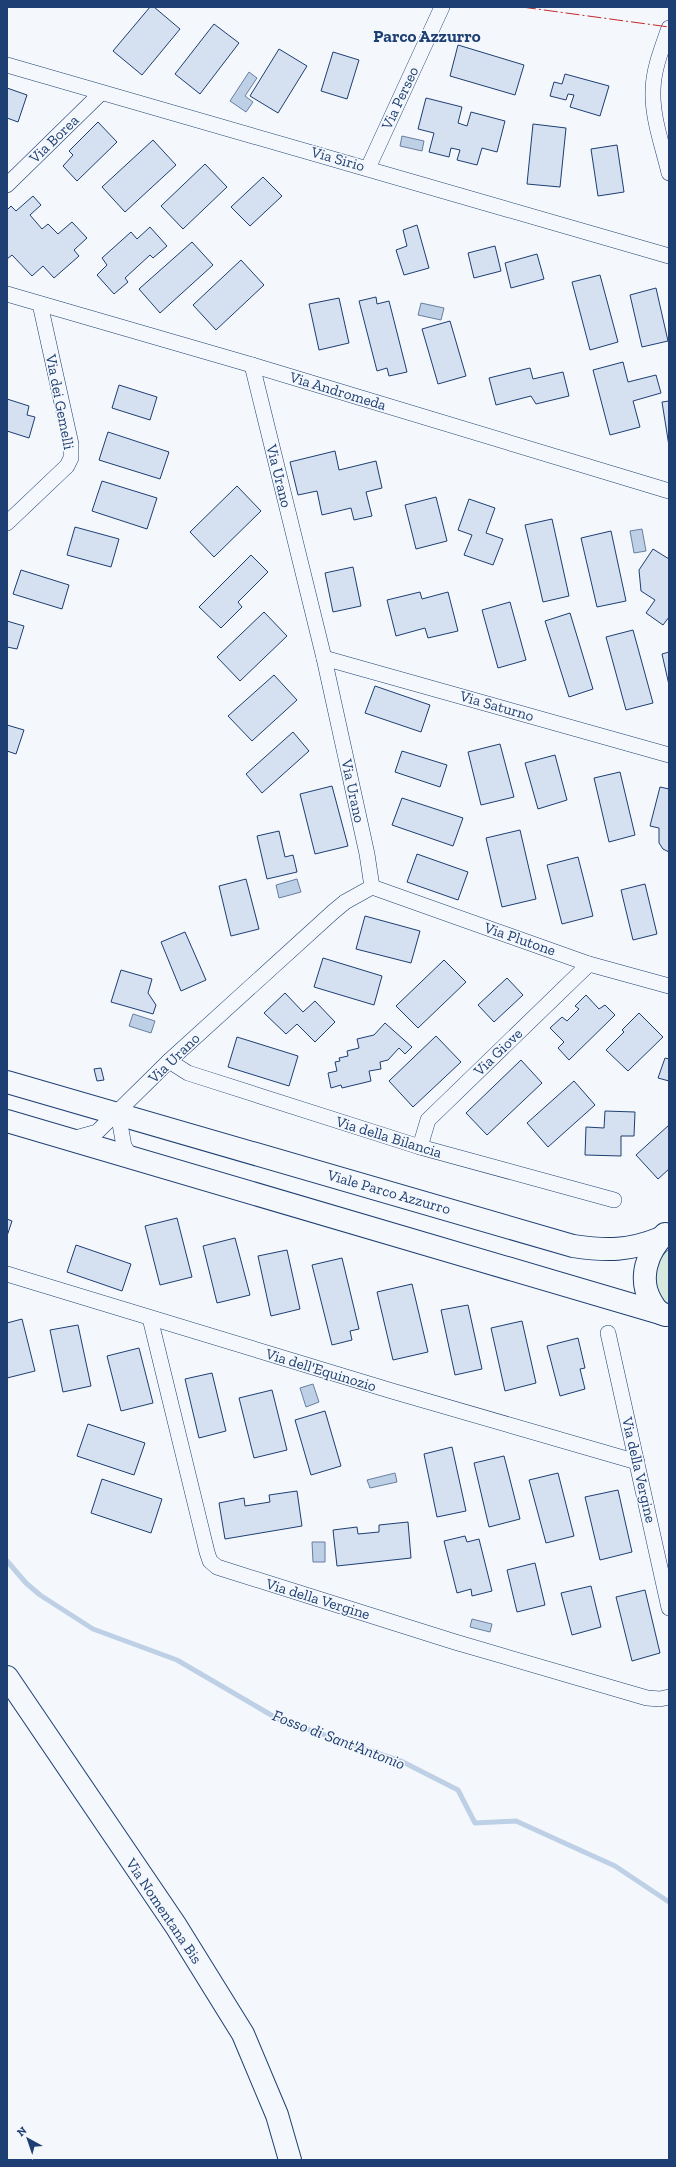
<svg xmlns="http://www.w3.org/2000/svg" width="676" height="2167" font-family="'Zilla Slab',serif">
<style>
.green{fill:#d7e8df;stroke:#687fa3}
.water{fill:#bed0e5;stroke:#687fa3}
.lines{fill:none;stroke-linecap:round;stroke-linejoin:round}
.stream{stroke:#bed0e5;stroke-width:5}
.building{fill:#d5e0f0;stroke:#1d3f73}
.street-casing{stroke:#1d3f73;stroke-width:16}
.secondary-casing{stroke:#1d3f73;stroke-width:24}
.street{stroke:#f4f7fb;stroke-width:15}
.secondary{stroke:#f4f7fb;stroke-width:22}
.power{stroke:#c62828;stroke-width:1;stroke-dasharray:14 3 2 3;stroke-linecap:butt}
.labels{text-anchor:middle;stroke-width:3;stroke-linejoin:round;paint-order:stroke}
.street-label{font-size:15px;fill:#1d3f73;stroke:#f4f7fb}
.water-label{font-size:16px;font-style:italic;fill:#1d3f73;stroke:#f4f7fb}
.quarter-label{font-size:17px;font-weight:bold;fill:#1d3f73;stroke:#f4f7fb}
</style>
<rect width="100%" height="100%" fill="#f4f7fb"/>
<path class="green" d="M669,1249V1305C647,1292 652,1264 669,1249Z"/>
<g class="water">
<polygon points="249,72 257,78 245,96 253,102 246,112 230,101"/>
<polygon points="402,136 424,141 422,151 400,146"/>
<polygon points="421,303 444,308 441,320 418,315"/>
<polygon points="642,529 646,551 634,553 630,531"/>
<polygon points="297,879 301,892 279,898 276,885"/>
<polygon points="133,1014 155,1021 151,1033 129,1026"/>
<polygon points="313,1384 319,1402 306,1407 300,1388"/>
<polygon points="395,1473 397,1482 370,1488 367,1480"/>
<polygon points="312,1542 325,1542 325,1562 313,1562"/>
<polygon points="472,1619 492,1624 490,1632 470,1627"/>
</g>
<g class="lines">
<polyline class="stream" points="7,1561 26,1583 40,1595 93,1629 177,1660 278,1719 401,1761 458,1790 475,1823 516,1821 615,1866 669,1902"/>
</g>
<g class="building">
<polygon points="150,7 154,7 180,29 142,75 113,51"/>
<polygon points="214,24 239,43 200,94 175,74"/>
<polygon points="458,45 524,65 515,95 450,76"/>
<polygon points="279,49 307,66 278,113 250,96"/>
<polygon points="333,52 359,60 347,99 321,91"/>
<polygon points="565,74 609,86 600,116 570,107 574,95 568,94 566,100 550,96 554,82 562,84"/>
<polygon points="7,88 27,95 18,122 7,118"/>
<polygon points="426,98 462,107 458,123 467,126 471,112 505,121 497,152 482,148 477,165 457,160 460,150 451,148 449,157 429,152 434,133 418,129"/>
<polygon points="98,122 117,142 77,181 63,166 73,155 69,151"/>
<polygon points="533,124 566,128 560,187 527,184"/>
<polygon points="153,140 176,165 125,212 102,187"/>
<polygon points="617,145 624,192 598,196 591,149"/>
<polygon points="205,164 227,187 183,229 161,206"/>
<polygon points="263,177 282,196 250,226 231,207"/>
<polygon points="33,196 41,205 30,215 42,229 48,224 58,234 72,222 87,238 74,250 79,256 54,278 43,266 32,276 12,255 7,259 7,210 11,206 16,211"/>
<polygon points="417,225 429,268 404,275 396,250 407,246 403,230"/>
<polygon points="150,227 167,246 153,258 150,255 125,278 128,282 114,294 97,275 107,265 102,258 131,232 137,239"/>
<polygon points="192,242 213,265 160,313 139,289"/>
<polygon points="495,246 501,271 474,278 468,253"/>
<polygon points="537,254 544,279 511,288 505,263"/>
<polygon points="241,260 264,285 216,330 193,305"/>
<polygon points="600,275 618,342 590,350 572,282"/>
<polygon points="656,288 668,341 642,347 630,295"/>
<polygon points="376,297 377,304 389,301 407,372 389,376 387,368 377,371 359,301"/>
<polygon points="339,298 349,343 319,350 309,304"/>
<polygon points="450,321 466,376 438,384 422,329"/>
<polygon points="623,362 628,382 656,375 661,393 633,401 640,427 610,435 593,370"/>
<polygon points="530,368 533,379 563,372 569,396 536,404 531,396 496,405 489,378"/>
<polygon points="119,385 157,397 150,420 112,408"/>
<polygon points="7,399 29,406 27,415 35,417 29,438 7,431"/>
<polygon points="669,401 669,446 662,402"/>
<polygon points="108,432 169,452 160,479 99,460"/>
<polygon points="335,451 339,470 376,461 382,488 366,492 372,516 354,520 351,508 322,515 317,491 298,495 290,462"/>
<polygon points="102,481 157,498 147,529 92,511"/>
<polygon points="237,486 261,511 214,557 190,532"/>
<polygon points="436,497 447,541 416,549 405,505"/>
<polygon points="469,499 495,508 486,533 503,539 493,565 464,555 472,535 458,530"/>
<polygon points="552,519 569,596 543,602 525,525"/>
<polygon points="75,527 119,539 111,567 67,555"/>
<polygon points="611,531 626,601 597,607 581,538"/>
<polygon points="653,549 669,559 669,617 663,625 646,613 655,600 641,591 639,570"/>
<polygon points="251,555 268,572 238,602 242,607 221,628 199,607"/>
<polygon points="353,567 361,606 333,612 325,573"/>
<polygon points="21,570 69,585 62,609 13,594"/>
<polygon points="420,592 422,599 448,592 458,631 428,638 425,628 396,636 387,600"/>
<polygon points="510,602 526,660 498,668 482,610"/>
<polygon points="264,612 287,636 240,681 217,657"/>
<polygon points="570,613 593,689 569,697 545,621"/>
<polygon points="7,621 24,626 17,649 7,647"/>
<polygon points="633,630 653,703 626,710 606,637"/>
<polygon points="669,652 669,685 662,654"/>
<polygon points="274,675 297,700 252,741 228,716"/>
<polygon points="375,686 430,705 421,732 365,713"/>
<polygon points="7,725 24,730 16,754 7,751"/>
<polygon points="293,732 309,751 262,793 246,774"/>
<polygon points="500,744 514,797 481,805 468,752"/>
<polygon points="402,751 447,765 440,787 395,772"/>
<polygon points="555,755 567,800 538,809 525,763"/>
<polygon points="620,772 635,835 609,842 594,778"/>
<polygon points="332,786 348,846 315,854 300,794"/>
<polygon points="660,787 669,789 669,852 663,849 659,843 659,828 650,826"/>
<polygon points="402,798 463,818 453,846 392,825"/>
<polygon points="520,830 536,899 502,907 486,838"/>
<polygon points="279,831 285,857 293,855 297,872 267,879 257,836"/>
<polygon points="417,854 468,872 458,900 407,882"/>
<polygon points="578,857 593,916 562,924 547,865"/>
<polygon points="246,879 259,929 231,936 219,886"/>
<polygon points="645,884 657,934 633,940 621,890"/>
<polygon points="365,916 420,931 411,963 356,949"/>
<polygon points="185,932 206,980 181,991 161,942"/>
<polygon points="323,958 382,976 374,1005 314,987"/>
<polygon points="444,960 466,982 418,1028 396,1006"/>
<polygon points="121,970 152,979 148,993 156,1005 153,1014 111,1002"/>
<polygon points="507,978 523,995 494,1022 478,1005"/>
<polygon points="285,993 303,1012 315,1001 335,1022 315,1042 297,1024 286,1034 264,1013"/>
<polygon points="586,995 599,1009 605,1005 615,1015 569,1060 558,1048 564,1042 550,1028 562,1017 567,1021 579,1009 575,1006"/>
<polygon points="639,1013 663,1037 628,1071 606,1050 624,1032 622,1030"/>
<polygon points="385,1023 412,1047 405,1054 399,1048 388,1060 380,1062 381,1069 369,1071 371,1081 342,1088 341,1085 331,1088 328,1073 337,1071 335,1062 340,1061 339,1058 348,1056 347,1051 359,1048 357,1039 374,1035"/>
<polygon points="436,1036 461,1062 413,1107 389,1081"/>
<polygon points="237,1037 298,1056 289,1086 228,1067"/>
<polygon points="665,1058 669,1059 669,1081 658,1078"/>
<polygon points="521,1060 542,1083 487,1135 466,1113"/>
<polygon points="101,1068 104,1080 97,1081 94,1069"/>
<polygon points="574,1081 595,1105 548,1147 527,1123"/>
<polygon points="605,1111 635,1112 634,1136 621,1136 621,1156 585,1155 586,1127 604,1128"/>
<polygon points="669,1125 669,1169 658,1179 636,1155"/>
<polygon points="177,1218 192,1277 160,1285 145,1226"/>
<polygon points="7,1219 12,1221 7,1236"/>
<polygon points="235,1238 250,1295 217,1303 203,1246"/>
<polygon points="76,1245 131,1264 122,1291 67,1272"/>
<polygon points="287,1250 300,1309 271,1316 258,1256"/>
<polygon points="342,1258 359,1329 350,1331 352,1340 332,1345 312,1265"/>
<polygon points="412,1284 428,1352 393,1360 377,1292"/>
<polygon points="468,1305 482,1369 455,1375 441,1310"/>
<polygon points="22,1319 35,1371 7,1378 7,1323"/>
<polygon points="522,1321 536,1383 505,1391 491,1328"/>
<polygon points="78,1325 91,1386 63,1392 50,1330"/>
<polygon points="578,1338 585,1368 580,1369 585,1389 560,1396 547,1346"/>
<polygon points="139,1348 153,1403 121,1411 107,1356"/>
<polygon points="212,1373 226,1431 199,1438 185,1379"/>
<polygon points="272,1390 287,1450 254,1458 239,1398"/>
<polygon points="325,1411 341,1466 311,1475 295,1420"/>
<polygon points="88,1424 145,1443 134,1475 77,1456"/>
<polygon points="452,1447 466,1511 437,1517 424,1454"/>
<polygon points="504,1456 520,1519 489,1527 474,1463"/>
<polygon points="558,1473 574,1536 546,1543 529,1480"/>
<polygon points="102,1479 162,1499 151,1533 91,1513"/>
<polygon points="618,1490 632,1552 600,1560 585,1497"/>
<polygon points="297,1491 302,1526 225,1539 219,1503 244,1498 245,1506 270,1502 269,1495"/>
<polygon points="408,1522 411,1558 337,1566 333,1530 357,1527 358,1534 379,1532 379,1525"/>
<polygon points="465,1536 467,1542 479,1539 492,1591 472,1596 471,1589 457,1593 444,1541"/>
<polygon points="535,1563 545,1605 517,1612 507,1570"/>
<polygon points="591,1586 601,1627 572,1635 561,1593"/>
<polygon points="645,1590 660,1653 632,1661 616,1597"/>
</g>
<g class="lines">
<g class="street-casing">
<g id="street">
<path d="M669,28C662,48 653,70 653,91C652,118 663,147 669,173"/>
<polyline points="7,65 669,256"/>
<polyline points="368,168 442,7"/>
<polyline points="7,185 101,93"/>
<polyline points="7,294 252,365 669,491"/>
<polyline points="252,365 324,658 367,854 372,887"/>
<polyline points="7,523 67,466 71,458 71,444 40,304"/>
<polyline points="324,658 669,755"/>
<polyline points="372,887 589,964 669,986"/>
<polyline points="169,1061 188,1073 420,1147 614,1200"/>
<polyline points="118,1113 124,1146 131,1157"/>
<polyline points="72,1139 97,1132 169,1061 333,912 345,902 372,887"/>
<polyline points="420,1147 428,1120 589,964"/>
<polyline points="7,1274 392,1391 637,1462"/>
<polyline points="150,1318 207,1552 210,1561 217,1567 455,1642 647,1698 660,1699 669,1697"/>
<polyline points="608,1333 669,1608"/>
</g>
</g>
<g class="secondary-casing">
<g id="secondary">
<path d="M7,1082L573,1246C607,1251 629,1251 661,1238"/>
<polyline points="7,1121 660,1313"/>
<path d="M665,1234C647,1251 638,1279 651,1301C655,1308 658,1313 666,1315"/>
<polyline points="7,1677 176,1926 243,2034 277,2115 290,2160"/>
</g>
</g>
<use href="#street" class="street"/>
<use href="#secondary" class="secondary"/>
<polyline class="power" points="522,7 669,27"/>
</g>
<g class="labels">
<g class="street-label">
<text transform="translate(400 98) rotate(-65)" y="5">Via Perseo</text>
<text transform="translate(54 139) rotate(-44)" y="5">Via Borea</text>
<text transform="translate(338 159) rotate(16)" y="5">Via Sirio</text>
<text transform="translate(338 391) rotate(17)" y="5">Via Andromeda</text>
<text transform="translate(60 402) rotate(79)" y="5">Via dei Gemelli</text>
<text transform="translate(279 476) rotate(76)" y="5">Via Urano</text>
<text transform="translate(497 706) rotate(16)" y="5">Via Saturno</text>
<text transform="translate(353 791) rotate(78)" y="5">Via Urano</text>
<text transform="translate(520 939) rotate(19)" y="5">Via Plutone</text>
<text transform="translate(498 1052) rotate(-44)" y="5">Via Giove</text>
<text transform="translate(174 1058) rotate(-44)" y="5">Via Urano</text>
<text transform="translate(389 1137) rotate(17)" y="5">Via della Bilancia</text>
<text transform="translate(389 1192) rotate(16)" y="5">Viale Parco Azzurro</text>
<text transform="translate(321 1370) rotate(17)" y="5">Via dell'Equinozio</text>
<text transform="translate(639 1470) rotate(77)" y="5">Via della Vergine</text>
<text transform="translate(318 1599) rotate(17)" y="5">Via della Vergine</text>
<text transform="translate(164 1911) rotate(56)" y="5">Via Nomentana Bis</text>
</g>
<g class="water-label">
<text transform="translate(339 1739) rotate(21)" y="6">Fosso di Sant'Antonio</text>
</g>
<g class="quarter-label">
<text x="427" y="42">Parco Azzurro</text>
</g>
</g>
<rect width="676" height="2167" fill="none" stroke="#1d3f73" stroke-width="16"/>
<g transform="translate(28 2139) rotate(320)" stroke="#f4f7fb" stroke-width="3" paint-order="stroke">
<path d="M0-3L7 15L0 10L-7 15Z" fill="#1d3f73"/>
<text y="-6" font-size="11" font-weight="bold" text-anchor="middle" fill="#1d3f73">N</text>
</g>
</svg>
